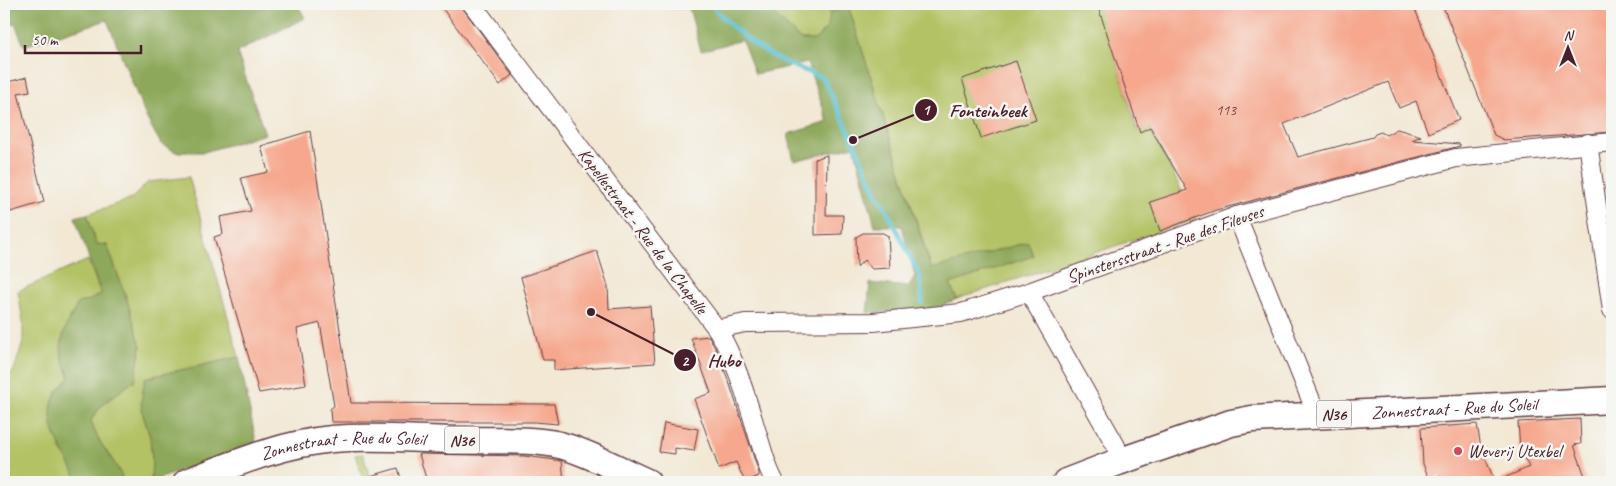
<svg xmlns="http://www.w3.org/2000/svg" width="1616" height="486" font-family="Caveat,sans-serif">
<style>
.green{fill:#b2c265;stroke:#7e7048}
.forest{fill:#8da85a;stroke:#6c6442}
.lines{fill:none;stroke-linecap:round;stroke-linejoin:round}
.stream{stroke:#59c2d5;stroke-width:4.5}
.building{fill:#f6a78d}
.minor-casing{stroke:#633d44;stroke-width:20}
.primary-casing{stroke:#633d44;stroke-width:29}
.minor{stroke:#fff;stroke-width:18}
.primary{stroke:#fff;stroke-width:26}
.poi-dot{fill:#d1495b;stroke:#f6f6f2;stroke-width:2}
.labels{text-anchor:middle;stroke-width:5;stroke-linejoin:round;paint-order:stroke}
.number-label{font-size:15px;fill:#754144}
.shield{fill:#f6f6f2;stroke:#7e6067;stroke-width:1}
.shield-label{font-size:16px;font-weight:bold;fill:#4a1f2b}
.street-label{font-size:18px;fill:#4a1f2b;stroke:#f6f6f2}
.poi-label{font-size:18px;fill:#4a1f2b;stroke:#f6f6f2;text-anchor:start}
.leader{fill:none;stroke:#4a1f2b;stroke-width:2}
.callout-dot{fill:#4a1f2b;stroke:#f6f6f2;stroke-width:2}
.mark-label{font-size:15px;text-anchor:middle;font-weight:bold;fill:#fff}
.callout-label{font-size:19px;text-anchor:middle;font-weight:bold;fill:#4a1f2b;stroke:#f6f6f2;stroke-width:5;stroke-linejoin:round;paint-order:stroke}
</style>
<rect width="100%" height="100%" fill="#f6f6f2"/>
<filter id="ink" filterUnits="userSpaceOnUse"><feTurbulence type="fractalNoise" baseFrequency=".02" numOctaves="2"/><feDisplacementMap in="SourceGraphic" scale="10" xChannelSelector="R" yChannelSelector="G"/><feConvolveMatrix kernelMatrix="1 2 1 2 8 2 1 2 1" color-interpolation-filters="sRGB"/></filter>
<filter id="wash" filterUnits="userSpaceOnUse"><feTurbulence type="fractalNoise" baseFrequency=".0096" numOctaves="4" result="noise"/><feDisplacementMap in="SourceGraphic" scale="20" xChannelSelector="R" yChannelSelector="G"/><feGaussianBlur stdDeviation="1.12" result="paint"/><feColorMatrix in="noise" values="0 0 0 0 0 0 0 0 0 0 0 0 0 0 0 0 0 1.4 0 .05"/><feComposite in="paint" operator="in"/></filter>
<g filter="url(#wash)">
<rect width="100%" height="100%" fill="#f2e8d4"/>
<g class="green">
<polygon points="763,4 1134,4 1104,17 1137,130 1149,126 1196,219 957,299 949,284 1033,256 1028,242 932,270 849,8 828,26 815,40 801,40"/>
<path d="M189,177L239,357L145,378L143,415L150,437L152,460L151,482H124C116,459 96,444 91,420L103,404L135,380L141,346L126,297L107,245L96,244L87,214L131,199L148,182Z"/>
<polygon points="88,260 101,294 88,301 78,303 61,355 70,378 57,391 61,450 74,470 78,482 4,482 4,385 14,370 23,342 23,321 18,291"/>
<polygon points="363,454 371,482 364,482 355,455"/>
</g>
<g class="forest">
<polygon points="8,4 99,4 101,7 109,4 297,4 305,18 237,52 265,134 204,152 176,152 161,144 146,117 107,20 24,46 15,24 4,27 4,15 12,13"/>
<polygon points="668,4 763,4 801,40 815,40 828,26 830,12 849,8 931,269 1028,242 1033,256 950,284 957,299 933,309 867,313 870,283 908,287 915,276 902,226 875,226 854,146 794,161 788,134 828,122 807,63 755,74 742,40 701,51 689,8 670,8"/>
<path d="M87,214L96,244L107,245L126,297L141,346L135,380L103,404L91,420C96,444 116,459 124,482H78C68,454 38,424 57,392C60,387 66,382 70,378C68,371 63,363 62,356C58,337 70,319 78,303L88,301L101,294L75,217Z"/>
<polygon points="239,357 256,442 151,482 152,460 150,437 143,415 141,402 145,378"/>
</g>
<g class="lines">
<path class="stream" d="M710,4C729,25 754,47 780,60C794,67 809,72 823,78L853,140L877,195L884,205L920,276L922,303"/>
</g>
<g id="blocks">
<g class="building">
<polygon points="439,4 462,4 464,10 512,75 500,85"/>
<polygon points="1097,4 1413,4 1459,120 1428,133 1416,101 1399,108 1388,82 1284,124 1298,157 1373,137 1375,134 1381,132 1386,135 1397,129 1421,136 1412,140 1460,144 1460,146 1216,210 1160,231 1150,202 1187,190 1150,127 1140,132"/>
<polygon points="1442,4 1612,4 1612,132 1504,140 1494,135"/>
<polygon points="1016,61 1036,120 981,138 962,79"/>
<polygon points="27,77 30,91 18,93 44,202 4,214 4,83"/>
<polygon points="310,131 351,403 554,404 558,424 535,422 331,422 330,409 334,406 320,323 297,329 306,385 259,393 214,237 223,234 220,217 251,211 241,178 268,172 261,146"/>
<polygon points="827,155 826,215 843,215 842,234 815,235 815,159"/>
<polygon points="863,233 883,233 888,236 890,268 872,269 864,260 857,267 856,237"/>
<polygon points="597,251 608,286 609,309 650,306 655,363 554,370 554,360 543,360 521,277"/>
<polygon points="709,336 719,356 730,385 759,473 759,476 745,482 736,462 719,469 694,399 711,393 691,338"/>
<polygon points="1580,419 1581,444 1574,445 1587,482 1443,482 1440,476 1430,481 1423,464 1421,428 1477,424 1481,448 1495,482 1529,467 1520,449 1518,422"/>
<polygon points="664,423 698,429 694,451 675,448 675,454 659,452"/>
<polygon points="419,454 524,456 556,460 562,461 564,482 427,482"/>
<polygon points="398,468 402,482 361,482 360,479"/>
</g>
</g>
</g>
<g filter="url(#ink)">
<use href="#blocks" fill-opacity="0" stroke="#633d44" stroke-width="1"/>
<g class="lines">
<g class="minor-casing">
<g id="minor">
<path d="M472,4L717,329C738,363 748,404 760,442C764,455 768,471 775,482"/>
<polyline points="1588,143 1612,310"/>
<polyline points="1237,216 1317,415"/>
<polyline points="1029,292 1116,446 1118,462"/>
<polyline points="717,329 745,323 873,322 961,313 1029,292 1237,216 1456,158 1612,142"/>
</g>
</g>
<g class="primary-casing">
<g id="primary">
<path id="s1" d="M187,482C234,464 281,444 332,439C376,435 421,440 465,440C496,441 530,438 560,445C590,453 619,470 647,482"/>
<path id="s2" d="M1066,482L1118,462L1231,423L1252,419L1612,400"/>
</g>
</g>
<use href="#minor" class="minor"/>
<use href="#primary" class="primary"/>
</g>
</g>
<circle class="poi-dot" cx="1458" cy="451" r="5"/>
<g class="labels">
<g class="number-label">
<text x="1226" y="115">113</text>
</g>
<g class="shield">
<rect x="1316.5" y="400.5" width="35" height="27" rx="4"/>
<rect x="444.5" y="426.5" width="35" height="27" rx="4"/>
</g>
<g class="shield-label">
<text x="1334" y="420">N36</text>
<text x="462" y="446">N36</text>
</g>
<g class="street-label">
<text transform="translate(643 231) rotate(53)" y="6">Kapellestraat - Rue de la Chapelle</text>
<text transform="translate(1165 244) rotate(-19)" y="6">Spinstersstraat - Rue des Fileuses</text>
<text dy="6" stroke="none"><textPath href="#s2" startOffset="399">Zonnestraat - Rue du Soleil</textPath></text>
<text dy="6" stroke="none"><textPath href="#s1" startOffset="162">Zonnestraat - Rue du Soleil</textPath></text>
</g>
<g class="poi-label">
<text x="1468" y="457">Weverij Utexbel</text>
</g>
</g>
<path class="leader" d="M853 140L926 110M591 312L685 360"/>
<g class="callout-dot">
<circle cx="853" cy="140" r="5"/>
<circle cx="591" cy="312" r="5"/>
<circle cx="926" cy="110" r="12"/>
<circle cx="685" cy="360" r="12"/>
</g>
<g class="mark-label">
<text x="926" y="115">1</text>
<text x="685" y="366">2</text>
</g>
<g class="callout-label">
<text x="988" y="117">Fonteinbeek</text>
<text x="724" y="367">Hubo</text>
</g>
<rect width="1616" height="486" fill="none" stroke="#f6f6f2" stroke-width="20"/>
<g transform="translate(1568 48)" stroke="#f6f6f2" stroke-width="4" paint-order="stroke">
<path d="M0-4L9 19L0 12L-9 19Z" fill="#4a1f2b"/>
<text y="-8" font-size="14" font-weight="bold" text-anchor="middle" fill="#4a1f2b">N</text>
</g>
<path d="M25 45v8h116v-8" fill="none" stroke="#4a1f2b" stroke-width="2.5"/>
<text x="32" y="45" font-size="15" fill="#4a1f2b" stroke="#f6f6f2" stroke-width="4" paint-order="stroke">50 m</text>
</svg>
